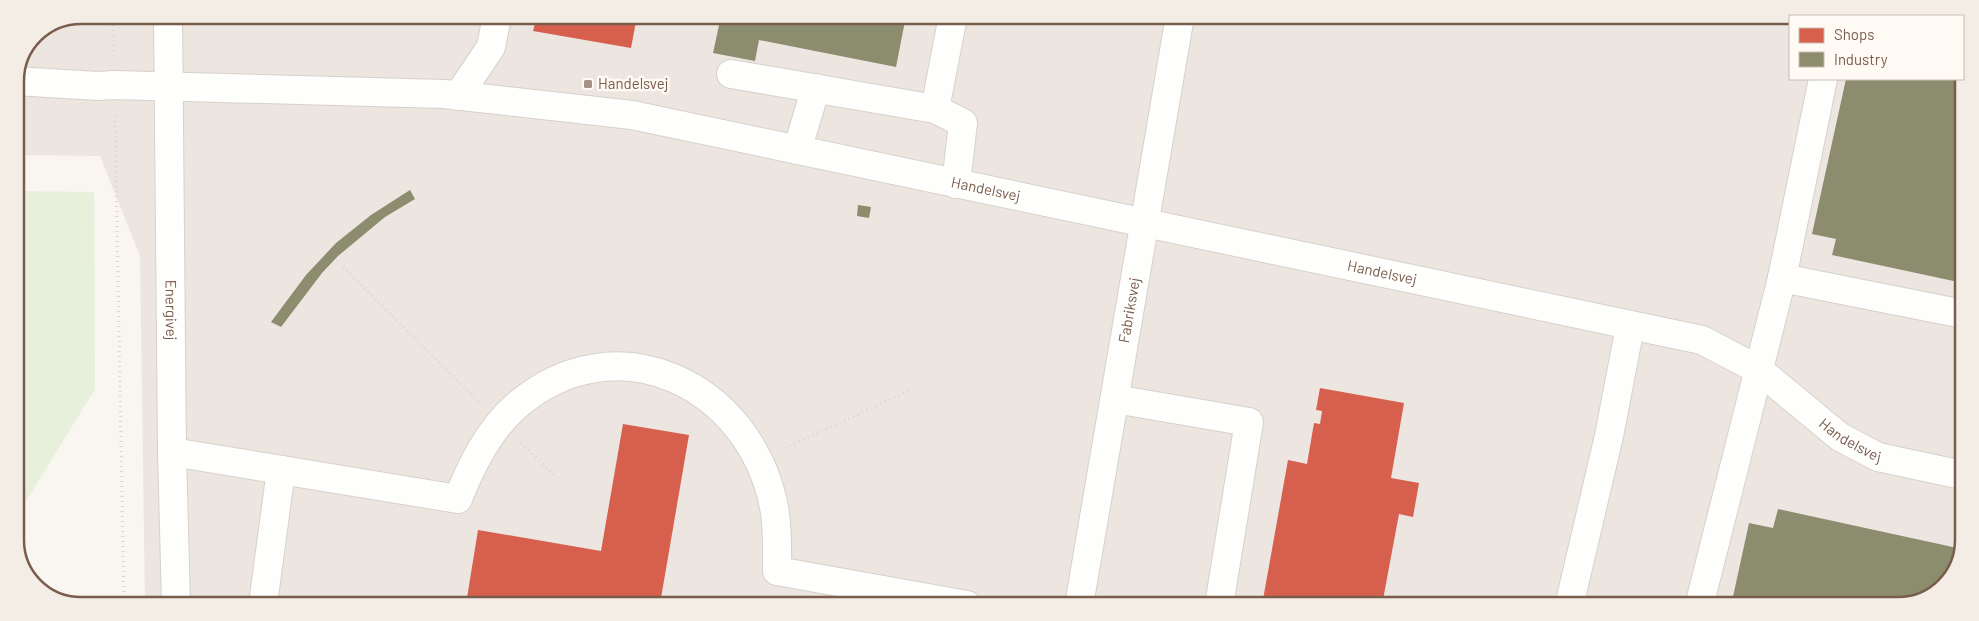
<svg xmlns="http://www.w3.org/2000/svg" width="1979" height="621" font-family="Barlow,sans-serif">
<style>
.industrial{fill:#ede5e0}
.green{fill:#e7f0db}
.shops{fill:#d6604d}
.industry{fill:#8c8c6e}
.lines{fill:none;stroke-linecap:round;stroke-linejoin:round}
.minor-casing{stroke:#d7d1cb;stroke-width:30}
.path{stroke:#dcd5d0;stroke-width:3;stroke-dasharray:1 4;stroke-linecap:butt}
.minor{stroke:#fefefd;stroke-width:28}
.poi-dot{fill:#a69286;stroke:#fffaf3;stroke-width:2}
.labels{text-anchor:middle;stroke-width:5;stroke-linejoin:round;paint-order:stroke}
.poi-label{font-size:15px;fill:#7a5c4d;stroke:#fffaf3;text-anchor:start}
.street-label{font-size:15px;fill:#7a5c4d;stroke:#fffaf3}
.rim{fill:none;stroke:#7a5c4d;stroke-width:2.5}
</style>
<rect width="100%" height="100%" fill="#f9f5f0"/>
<polygon class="industrial" points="81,15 1790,17 1790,79 1963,79 1963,74 1964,76 1962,557 1938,592 1898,606 145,604 140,256 100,156 15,155 15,81 35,34"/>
<polygon class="green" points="15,191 94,192 95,389 15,519"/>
<g class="shops">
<polygon points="537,16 637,16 631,48 533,31"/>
<polygon points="1320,388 1404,403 1391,478 1419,483 1413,517 1399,514 1382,605 1262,605 1288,460 1307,464 1314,423 1320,424 1322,411 1316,410"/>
<polygon points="623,424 689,435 660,604 466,604 478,530 601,551"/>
</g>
<g class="industry">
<polygon points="721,16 747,16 773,21 774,16 906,16 896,67 759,40 755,61 713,53"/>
<polygon points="1846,79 1964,79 1963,283 1832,255 1836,239 1812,234"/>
<polygon points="410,190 415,199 385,217 338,256 322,273 281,327 271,322 306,275 336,243 371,215"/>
<polygon points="858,205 871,207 869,218 857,216"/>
<polygon points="1778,509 1962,549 1962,557 1938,592 1898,606 1731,606 1749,523 1773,528"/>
</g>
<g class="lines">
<g class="minor-casing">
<g id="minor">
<path id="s1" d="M168,15L172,452L176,604"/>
<polyline points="731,74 935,109 963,123 956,184"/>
<path id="s2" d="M15,81L98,86L114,85L444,94L632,115L1702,340L1759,370L1840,437L1878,457L1962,475"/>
<polyline points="458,96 491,47 497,16"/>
<polyline points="935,109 953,16"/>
<polyline points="797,150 816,88"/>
<polyline points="1782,278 1963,314"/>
<polyline points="1115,399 1249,422 1219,605"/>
<path d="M172,452L458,499C471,466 488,431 515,407C615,319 750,384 774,507C778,528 777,550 777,571L967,605"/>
<polyline points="263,604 281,470"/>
<path id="s3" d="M1079,605L1180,16"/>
<polyline points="1569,606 1609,436 1630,327"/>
<polyline points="1699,606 1782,278 1823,79"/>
</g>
</g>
<g class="path">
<polyline points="113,15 114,54"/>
<polyline points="115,116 124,604"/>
<polyline points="343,267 479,402"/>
<polyline points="521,443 557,478"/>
<polyline points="785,448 911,390"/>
</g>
<use href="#minor" class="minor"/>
</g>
<rect class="poi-dot" x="583" y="79" width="10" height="10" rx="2.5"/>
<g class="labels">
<g class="poi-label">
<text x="598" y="89">Handelsvej</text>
</g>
<g class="street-label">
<text dy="5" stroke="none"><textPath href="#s2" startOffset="980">Handelsvej</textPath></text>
<text dy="5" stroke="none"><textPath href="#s2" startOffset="1385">Handelsvej</textPath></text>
<text dy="5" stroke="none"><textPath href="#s1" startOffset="295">Energivej</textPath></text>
<text dy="5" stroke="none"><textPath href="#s3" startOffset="299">Fabriksvej</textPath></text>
<text dy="5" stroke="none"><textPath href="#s2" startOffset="1892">Handelsvej</textPath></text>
</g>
</g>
<path d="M0 0H1979V621H0ZM81 24H1898A57 57 0 0 1 1955 81V540A57 57 0 0 1 1898 597H81A57 57 0 0 1 24 540V81A57 57 0 0 1 81 24Z" fill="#f4ede6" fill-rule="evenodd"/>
<path class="rim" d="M81 24H1898A57 57 0 0 1 1955 81V540A57 57 0 0 1 1898 597H81A57 57 0 0 1 24 540V81A57 57 0 0 1 81 24Z"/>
<rect x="1789" y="15" width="175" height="65" fill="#fffaf3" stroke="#cabbb1"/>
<rect x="1799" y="28" width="25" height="15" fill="#d6604d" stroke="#cabbb1"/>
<text x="1834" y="40" font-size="15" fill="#7a5c4d">Shops</text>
<rect x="1799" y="52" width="25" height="15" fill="#8c8c6e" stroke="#cabbb1"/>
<text x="1834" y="65" font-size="15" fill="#7a5c4d">Industry</text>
</svg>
